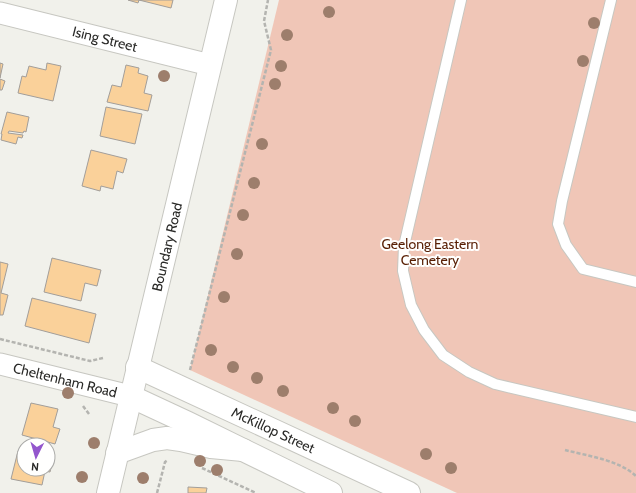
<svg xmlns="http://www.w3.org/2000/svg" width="636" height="493" font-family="Cabin,sans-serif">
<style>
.green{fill:#f0c6b7}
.building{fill:#fad19a;stroke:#a29e9a}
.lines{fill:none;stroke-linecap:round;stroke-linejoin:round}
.service-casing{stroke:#c7c7c1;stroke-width:12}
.minor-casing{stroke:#c7c7c1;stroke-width:23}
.tertiary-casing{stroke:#c7c7c1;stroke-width:24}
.secondary-casing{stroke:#c7c7c1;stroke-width:24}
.path{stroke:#b4b4b0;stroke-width:2.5;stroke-dasharray:4 2;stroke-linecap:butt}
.service{stroke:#fff;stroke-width:10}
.minor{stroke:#fff;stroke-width:21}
.tertiary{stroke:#fff;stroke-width:22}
.secondary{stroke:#fff;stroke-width:22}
.tree{fill:#9d7e6c}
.labels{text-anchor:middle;stroke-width:4;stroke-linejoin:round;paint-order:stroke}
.street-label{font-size:14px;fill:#2a2a28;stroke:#fffffe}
.park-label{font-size:14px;fill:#581f04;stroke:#fffffe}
</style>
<rect width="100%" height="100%" fill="#f1f1eb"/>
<polygon class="green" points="279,0 636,0 636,493 457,493 190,370"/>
<g class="building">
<polygon points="128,0 173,0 171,8 139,0 138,3"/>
<polygon points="0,63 3,64 0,78"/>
<polygon points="47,63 61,66 53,101 18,93 22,76 26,77 29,66 46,70"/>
<polygon points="126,65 139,68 138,73 148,76 144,93 152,95 148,111 107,102 112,85 121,87"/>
<polygon points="0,79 5,81 2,90 0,90"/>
<polygon points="106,107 142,114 135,144 100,136"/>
<polygon points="7,112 29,117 26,132 24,131 23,133 9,131 8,133 23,135 22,138 18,137 16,144 1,140 2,134 1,134"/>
<polygon points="91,150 127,159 123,173 117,171 113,189 101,186 100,191 82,186"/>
<polygon points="52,258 101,270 97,286 85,283 81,301 44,292"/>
<polygon points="0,262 8,264 1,293 8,295 3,315 0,315"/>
<polygon points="32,298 96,314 89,343 25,326"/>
<polygon points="31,403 58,409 53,427 60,429 55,444 22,435"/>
<polygon points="18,451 24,452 24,469 48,469 48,457 53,459 50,472 45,471 42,485 11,479"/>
<polygon points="188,487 207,488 206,493 188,493"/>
</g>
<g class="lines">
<g class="service-casing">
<g id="service">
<polyline points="461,0 404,246 403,271 411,305 424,330 443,355 469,372 495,384 636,417"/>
<polyline points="611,0 562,201 558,224 566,245 583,269 636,282"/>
</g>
</g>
<g class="minor-casing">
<g id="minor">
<path id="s1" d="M0,13L210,65"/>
<path id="s2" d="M0,364L130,396"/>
</g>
</g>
<g class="tertiary-casing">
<g id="tertiary">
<path id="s3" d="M137,367L409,493"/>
<polyline points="130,396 188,423 331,493"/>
</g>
</g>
<g class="secondary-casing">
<g id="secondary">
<polyline points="117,453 153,440 167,438 181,440 211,447 243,450"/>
<path id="s4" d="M108,493L226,0"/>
</g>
</g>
<g class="path">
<polyline points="0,339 90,361 103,358"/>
<polyline points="190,370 271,50 264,21 268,0"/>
<polyline points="83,406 89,414"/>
<path d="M565,450C588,456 619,460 636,476"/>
<polyline points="202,468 256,493"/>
<polyline points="157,493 165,462 168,460"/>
</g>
<use href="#service" class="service"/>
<use href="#minor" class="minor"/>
<use href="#tertiary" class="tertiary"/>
<use href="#secondary" class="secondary"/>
</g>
<g class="tree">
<circle cx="329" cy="12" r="6"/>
<circle cx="594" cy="23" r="6"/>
<circle cx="287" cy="35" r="6"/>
<circle cx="583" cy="61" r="6"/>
<circle cx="281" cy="66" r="6"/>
<circle cx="164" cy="76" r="6"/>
<circle cx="275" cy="84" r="6"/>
<circle cx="262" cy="144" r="6"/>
<circle cx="254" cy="183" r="6"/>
<circle cx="243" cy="215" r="6"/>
<circle cx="237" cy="254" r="6"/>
<circle cx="224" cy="297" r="6"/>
<circle cx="211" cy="350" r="6"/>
<circle cx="233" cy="367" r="6"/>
<circle cx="257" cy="378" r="6"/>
<circle cx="283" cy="391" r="6"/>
<circle cx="68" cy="393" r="6"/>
<circle cx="333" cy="408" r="6"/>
<circle cx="355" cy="421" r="6"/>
<circle cx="94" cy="443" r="6"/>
<circle cx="426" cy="454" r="6"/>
<circle cx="200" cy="461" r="6"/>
<circle cx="451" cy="468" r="6"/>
<circle cx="217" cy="470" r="6"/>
<circle cx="82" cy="477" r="6"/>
<circle cx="143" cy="478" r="6"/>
</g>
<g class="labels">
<g class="street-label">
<text dy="5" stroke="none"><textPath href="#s1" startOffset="108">Ising Street</textPath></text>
<text dy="5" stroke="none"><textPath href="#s4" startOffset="253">Boundary Road</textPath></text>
<text dy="5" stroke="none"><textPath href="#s2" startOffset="67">Cheltenham Road</textPath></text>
<text dy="5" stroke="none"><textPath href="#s3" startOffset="150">McKillop Street</textPath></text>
</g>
<g class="park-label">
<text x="430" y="249">Geelong Eastern<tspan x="430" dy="16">Cemetery</tspan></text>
</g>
</g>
<g transform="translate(36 457) rotate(185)"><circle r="19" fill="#fffffe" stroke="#aaaaa8"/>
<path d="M0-3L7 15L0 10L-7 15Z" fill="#9356cd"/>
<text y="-6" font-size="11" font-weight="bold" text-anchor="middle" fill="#2a2a28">N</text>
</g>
</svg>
